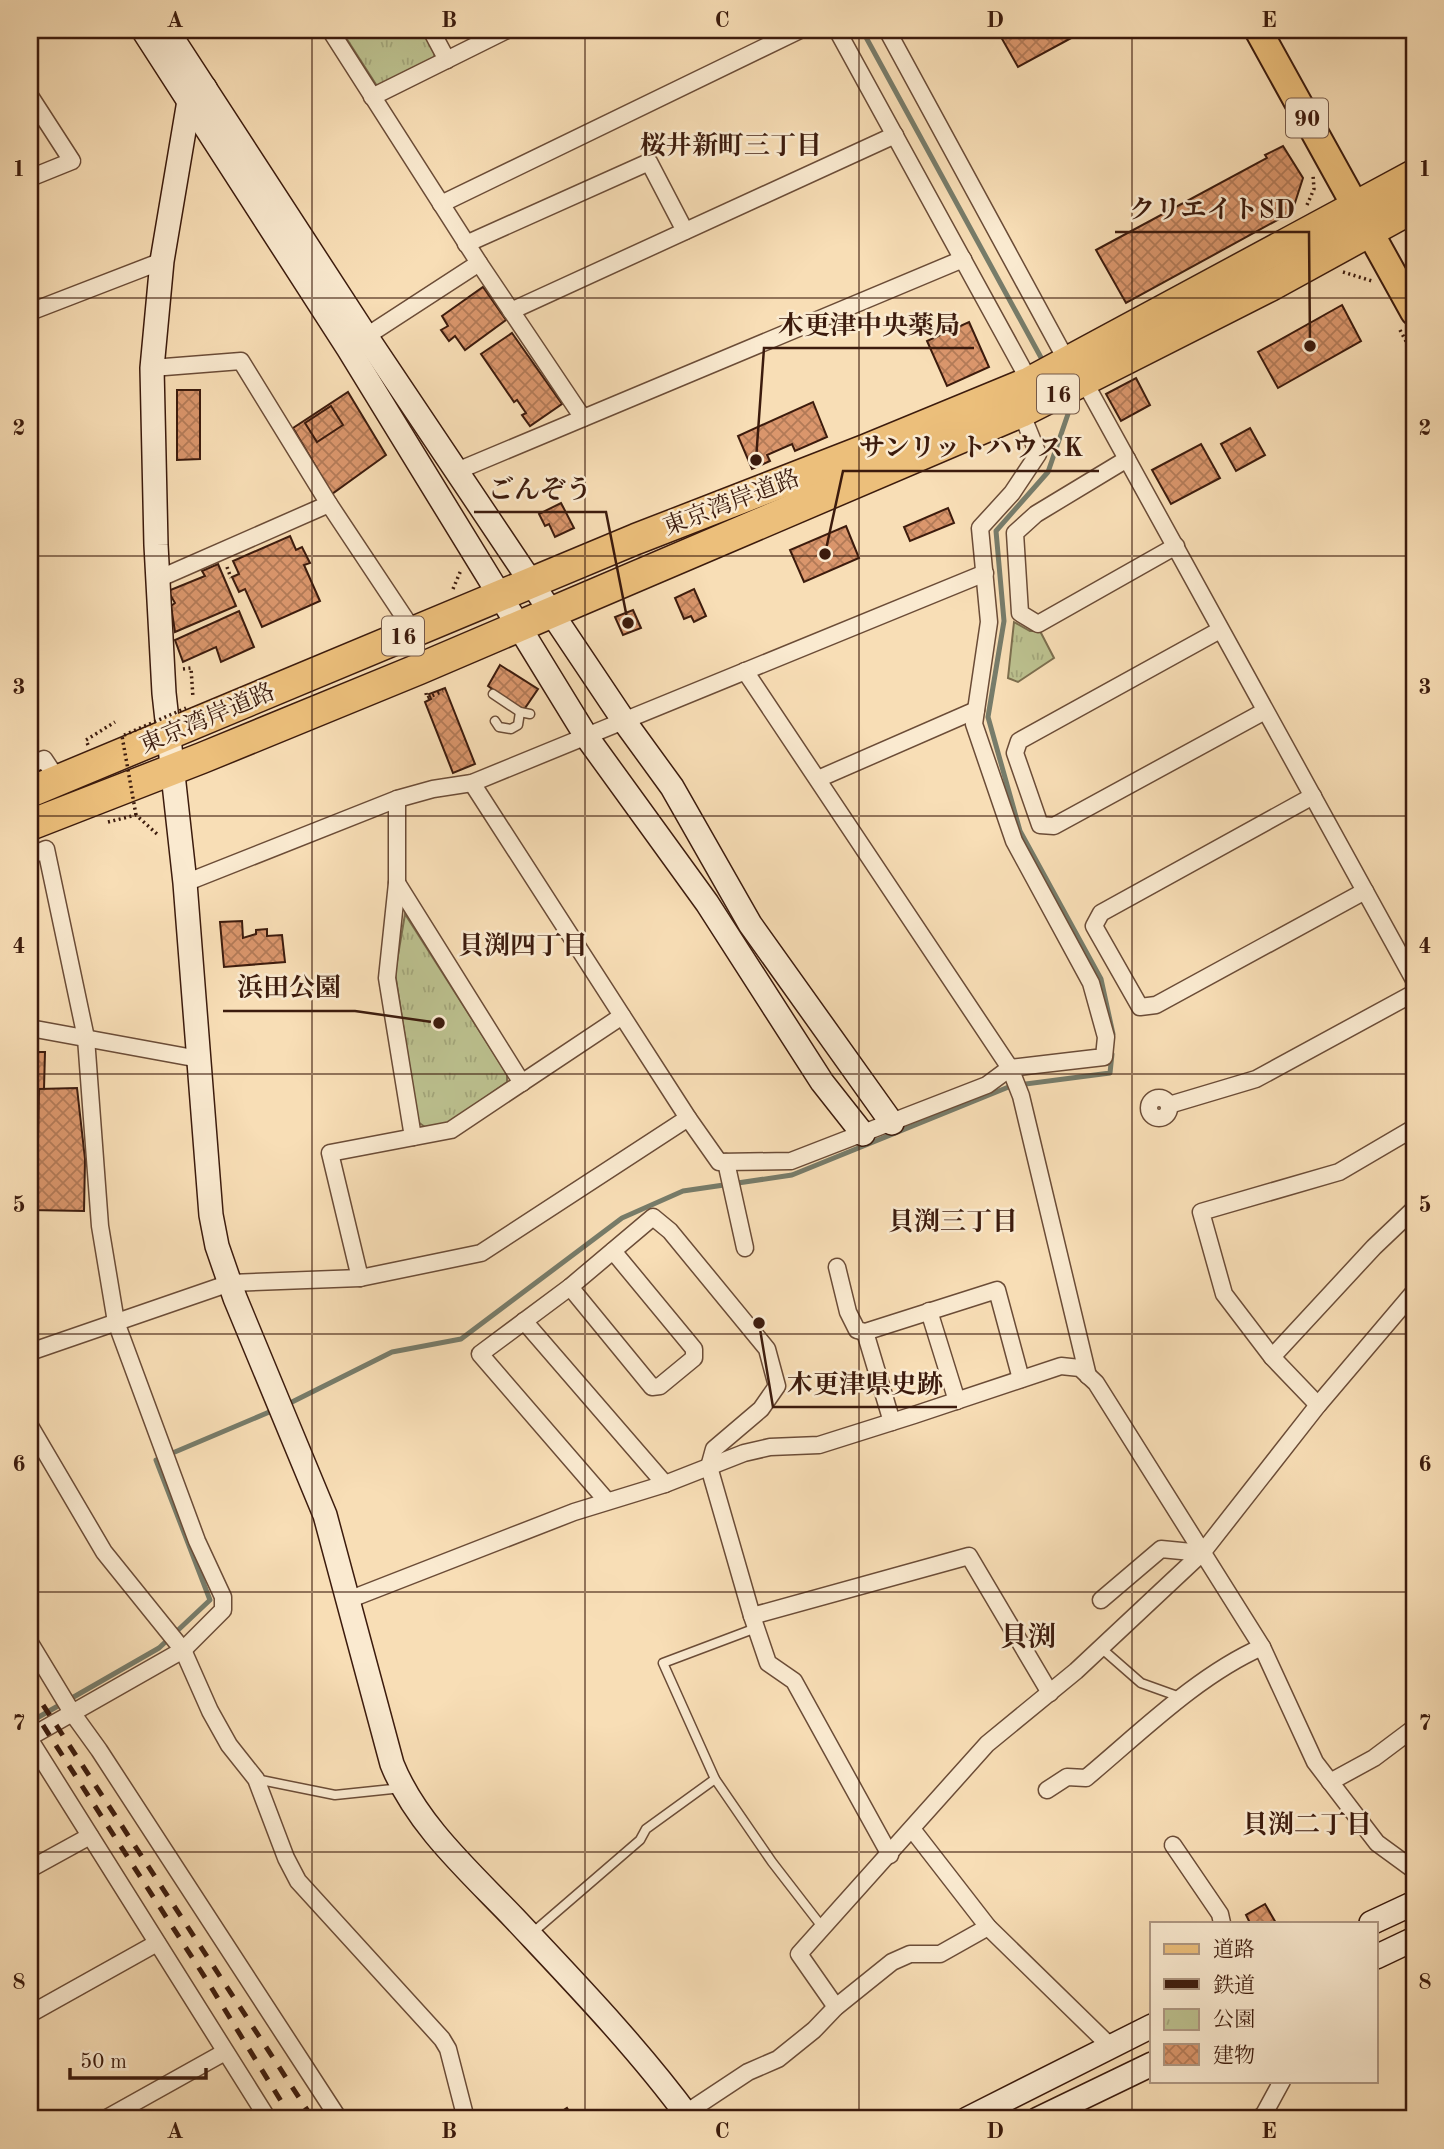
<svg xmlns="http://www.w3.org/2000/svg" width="1444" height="2149" font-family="'Old Standard TT','Noto Serif JP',serif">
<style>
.park{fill:url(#park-tufts);stroke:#7c6e4e;stroke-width:2}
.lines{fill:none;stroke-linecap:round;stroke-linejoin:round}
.stream{stroke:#777c6a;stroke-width:5}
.building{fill:url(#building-cross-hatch);stroke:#3c1b0d;stroke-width:2}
.lane-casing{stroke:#6b4c37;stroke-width:11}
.street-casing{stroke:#6b4c37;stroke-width:19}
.secondary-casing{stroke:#3c1b0d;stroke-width:26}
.primary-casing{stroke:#3c1b0d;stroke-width:30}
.highway-casing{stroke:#3c1b0d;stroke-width:33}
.path{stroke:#3c1b0d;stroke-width:3.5;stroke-dasharray:2 3.5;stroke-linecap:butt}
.lane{stroke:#faead0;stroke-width:8}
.street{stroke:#faead0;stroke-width:16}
.secondary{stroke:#faead0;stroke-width:23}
.primary{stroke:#ecbf7b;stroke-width:26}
.highway{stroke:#ecbf7b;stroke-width:30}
.rail{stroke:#3c1b0d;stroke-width:5;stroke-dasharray:12 12;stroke-linecap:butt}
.path-bridge{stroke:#3c1b0d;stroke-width:3.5;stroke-dasharray:2 3.5;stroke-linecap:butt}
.grid{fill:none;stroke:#3c1b0d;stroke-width:2;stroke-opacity:0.55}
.labels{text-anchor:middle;stroke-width:5;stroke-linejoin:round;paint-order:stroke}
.shield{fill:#faead0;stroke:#755948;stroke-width:2}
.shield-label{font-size:23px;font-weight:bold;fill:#3c1b0d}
.street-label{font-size:24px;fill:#3c1b0d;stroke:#faead0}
.neighbourhood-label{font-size:26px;font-weight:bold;fill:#3c1b0d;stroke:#faead0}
.quarter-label{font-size:28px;font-weight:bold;fill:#3c1b0d;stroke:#faead0}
.leader{fill:none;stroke:#3c1b0d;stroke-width:2.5}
.callout-dot{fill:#3c1b0d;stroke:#faead0;stroke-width:2.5}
.callout-label{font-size:26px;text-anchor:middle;font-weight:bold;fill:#3c1b0d;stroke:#faead0;stroke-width:5;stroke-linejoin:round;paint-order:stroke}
.neatline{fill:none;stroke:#3c1b0d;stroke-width:2.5}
.grid-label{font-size:23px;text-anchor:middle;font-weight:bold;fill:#3c1b0d}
</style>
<defs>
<pattern id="park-tufts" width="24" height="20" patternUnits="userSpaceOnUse" patternTransform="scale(1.75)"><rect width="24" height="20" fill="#bcc18f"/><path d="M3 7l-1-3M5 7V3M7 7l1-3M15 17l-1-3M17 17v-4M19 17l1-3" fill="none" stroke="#a2a57a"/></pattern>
<pattern id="building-cross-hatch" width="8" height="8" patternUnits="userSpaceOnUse" patternTransform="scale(1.75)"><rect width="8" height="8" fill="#da966c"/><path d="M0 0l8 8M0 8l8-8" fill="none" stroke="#b27a57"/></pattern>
</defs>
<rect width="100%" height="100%" fill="#f8deb6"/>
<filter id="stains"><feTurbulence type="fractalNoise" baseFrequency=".00286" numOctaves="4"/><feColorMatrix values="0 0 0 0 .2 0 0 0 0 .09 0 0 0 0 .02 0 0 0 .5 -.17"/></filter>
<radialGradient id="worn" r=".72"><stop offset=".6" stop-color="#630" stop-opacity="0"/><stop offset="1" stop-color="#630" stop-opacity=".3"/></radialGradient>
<g class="park">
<polygon points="341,30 423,30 435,51 434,58 384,86 377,86"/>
<polygon points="1014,622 1030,631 1040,631 1054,658 1018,682 1008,678"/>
<polygon points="405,914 507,1074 507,1082 449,1123 425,1127 418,1122 395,973"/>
</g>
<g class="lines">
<g class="stream">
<polyline points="862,30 1044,363"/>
<polyline points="1062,400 1068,414 1048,472 996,531 1004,621 988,717 1020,831 1101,979 1113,1034"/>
<polyline points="286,1405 392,1352 461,1339 622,1218 683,1191 792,1175 1011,1086 1110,1073 1112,1054"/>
<polyline points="30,1722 159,1648 210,1600 156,1460 274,1410"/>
</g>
</g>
<g class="building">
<polygon points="997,30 1086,30 1018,67"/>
<polygon points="1283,146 1303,178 1292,212 1126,303 1096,250 1267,158 1265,155"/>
<polygon points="483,287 506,320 465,350 455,336 449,341 441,330 448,326 442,316"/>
<polygon points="1342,305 1361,341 1278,388 1258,352"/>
<polygon points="969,322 989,367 947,386 927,341"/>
<polygon points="512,333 562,404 530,426 522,415 526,413 517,400 514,402 481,354"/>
<polygon points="1136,378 1150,405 1121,421 1106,394"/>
<polygon points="177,390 200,390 200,459 177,460"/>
<polygon points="348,392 386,455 332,494 293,428"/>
<polygon points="813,402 827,437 795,451 792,444 767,455 770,461 752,469 738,436"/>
<polygon points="331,406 343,425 317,442 305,423"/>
<polygon points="1250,428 1265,455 1236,471 1221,444"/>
<polygon points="1201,444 1220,478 1171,504 1152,470"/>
<polygon points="561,503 574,528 555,537 549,524 545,526 539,514"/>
<polygon points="948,508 954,523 910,541 904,527"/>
<polygon points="846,526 859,558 804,582 790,550"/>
<polygon points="290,536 296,550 302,547 310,563 304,565 320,601 262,627 245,589 239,592 232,577 239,574 233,561"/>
<polygon points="218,564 236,606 175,632 171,606 175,603 168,591 205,576 202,571"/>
<polygon points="694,589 706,616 694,622 691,616 684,619 675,598"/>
<polygon points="633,610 641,628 623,635 615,617"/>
<polygon points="239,611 254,647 221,662 216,647 183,662 175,640"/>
<polygon points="500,665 538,689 523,711 488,686"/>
<polygon points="445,688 475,764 453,773 425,702 431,699 429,694"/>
<polygon points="242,921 243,938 256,934 256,930 267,929 267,936 282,935 285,962 224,967 220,922"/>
<polygon points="30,1052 45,1052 44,1089 39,1089 37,1190 30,1189"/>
<polygon points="77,1088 85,1159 84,1211 30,1210 30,1189 37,1190 39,1089"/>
<polygon points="1265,1904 1276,1923 1250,1923 1246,1915"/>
<polygon points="567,2108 573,2117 579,2113 583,2119 550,2119"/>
</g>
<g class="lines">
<g class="lane-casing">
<g id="lane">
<polyline points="493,694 520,712 530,714"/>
<polyline points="495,721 499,727 511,729 518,725 520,712"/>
<polyline points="756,1628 663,1663 715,1779 772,1862 823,1928"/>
<polyline points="1101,1648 1141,1683 1180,1697"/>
<polyline points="256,1779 335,1795 402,1788"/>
<polyline points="531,1934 640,1840 646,1829 715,1779"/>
</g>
</g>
<g class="street-casing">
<g id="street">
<polyline points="330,30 479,263 583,418"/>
<polyline points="431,30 447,60"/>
<polyline points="837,30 1030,382"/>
<polyline points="887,30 1068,363"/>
<polyline points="30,96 72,161 30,178"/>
<polyline points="372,97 507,30"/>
<polyline points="441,204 800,30"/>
<polyline points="466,244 649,162 685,231"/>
<polyline points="511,311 895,135"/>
<polyline points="30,312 162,261"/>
<polyline points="359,341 479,263"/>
<polyline points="152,368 241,361 329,504 414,632"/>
<polyline points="1084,381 1414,980"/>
<polyline points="1127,459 1036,514 1015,533 1020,613 1038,624 1176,546"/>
<polyline points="457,471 963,259"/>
<polyline points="158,579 329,504"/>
<polyline points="1220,630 1019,741 1015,753 1040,825 1054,826 1265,711"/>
<polyline points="745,671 1010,1068 1021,1096 1088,1376"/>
<polyline points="30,765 44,759 58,780"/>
<polyline points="818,779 976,710"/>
<polyline points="472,783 688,1118 719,1162 791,1161 987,1085 1010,1068 1104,1057 1106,1037 1091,983 1014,841 974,724 989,622 980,528 1012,493 1038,454 1021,412"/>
<polyline points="1313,796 1101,913 1094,926 1140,1007 1156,1005 1365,891"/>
<polyline points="397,799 397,883 387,978 413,1137"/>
<polyline points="30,856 46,849 86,1038 100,1226 116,1322 197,1541 223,1597 223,1610 183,1650 30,1737"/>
<polyline points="185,883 397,799 433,789 472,783 985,573"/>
<polyline points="397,883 522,1083"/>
<polyline points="30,1028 199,1059"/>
<circle cx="1159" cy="1108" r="10"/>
<polyline points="1169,1105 1256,1079 1414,993"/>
<polyline points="726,1162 745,1248"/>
<polyline points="837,1267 848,1312 857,1330 865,1332 997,1290 1021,1379"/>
<polyline points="360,1278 330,1153 451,1130 622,1016"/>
<polyline points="570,1287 652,1387 660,1386 694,1358 694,1349 613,1251"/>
<polyline points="929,1311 957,1401"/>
<polyline points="524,1321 665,1484"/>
<polyline points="865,1332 892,1422"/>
<polyline points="30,1352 230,1283 360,1278 481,1253 688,1118"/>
<polyline points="1272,1357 1374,1247 1414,1209"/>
<polyline points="1318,1405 1272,1357 1224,1294 1201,1212 1339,1172 1414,1128"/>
<polyline points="30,1426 104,1552 183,1650 210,1711 229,1745 256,1779 286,1858 298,1881 442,2039 448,2049 466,2119"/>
<polyline points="607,1501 480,1354 570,1287 653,1217 670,1231 767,1349 777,1386 761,1409 714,1449 709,1467 752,1616 768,1663 794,1681 890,1855"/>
<polyline points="348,1600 574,1512 665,1484 744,1453 770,1447 819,1445 914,1415 1061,1366 1080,1368 1096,1383 1262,1647 1315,1762 1377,1843 1414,1870"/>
<polyline points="1101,1600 1161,1549 1202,1553"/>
<polyline points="752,1616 969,1556 1050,1693"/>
<polyline points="30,1643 73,1714 99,1750 339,2119"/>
<polyline points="30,1740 268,2119"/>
<polyline points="1330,1782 1374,1758 1414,1728"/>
<path d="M1047,1790L1067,1777L1086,1778C1140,1733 1198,1675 1262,1647"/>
<polyline points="912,1829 988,1927 1110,2046"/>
<polyline points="1173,1845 1220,1914 1222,1923"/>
<polyline points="30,1869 90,1836"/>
<polyline points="836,2007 799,1954 987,1744 1076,1671 1202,1553 1318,1405 1414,1292"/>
<polyline points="30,2014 157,1943"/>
<polyline points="686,2113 748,2072 778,2059 814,2030 836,2007 892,1962 910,1954 940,1954 988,1927"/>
<polyline points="105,2119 225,2052"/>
<polyline points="1258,2119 1264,2114 1282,2081"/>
</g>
</g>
<g class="secondary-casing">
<g id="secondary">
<polyline points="143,30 348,348 586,736 707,903 822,1082 863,1134"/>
<polyline points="167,30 366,336 624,721 672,787 750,924 892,1123"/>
<path d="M205,88L189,101L162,261L152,368L156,545L164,693L185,883L211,1215L217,1246L235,1298L325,1515L392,1764C416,1824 469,1871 514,1918C575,1983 637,2047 690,2119"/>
<polyline points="1371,1923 1414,1903"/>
<polyline points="1376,1957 1414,1939"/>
<polyline points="967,2119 1152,2026"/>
<polyline points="1038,2119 1152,2064"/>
</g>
</g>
<g class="primary-casing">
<polyline id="primary" points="1258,30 1414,312"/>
</g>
<g class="highway-casing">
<g id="highway">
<polyline points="30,792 636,539 865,450 1030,382 1414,175"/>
<polyline points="30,825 202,758 419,669 1021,412 1270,286 1414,207"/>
</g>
</g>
<g class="path">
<polyline points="1307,205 1314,189 1313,175"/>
<polyline points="1408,257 1414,243"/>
<polyline points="1343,272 1372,281"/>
<polyline points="1400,330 1414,356"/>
<polyline points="227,567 231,578"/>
<polyline points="453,589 461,570"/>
<polyline points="183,669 191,668 193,698"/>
<polyline points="426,693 427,698 443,691"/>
<polyline points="88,745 86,740 115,722"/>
<polyline points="108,822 136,815 157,834"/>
</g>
<use href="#lane" class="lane"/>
<use href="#street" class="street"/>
<use href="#secondary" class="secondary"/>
<use href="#primary" class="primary"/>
<use href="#highway" class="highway"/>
<g class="rail">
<polyline points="30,1685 313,2119"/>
<polyline points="30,1705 206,1979 292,2119"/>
</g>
<polyline class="path-bridge" points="136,815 122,736 186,708"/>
</g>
<path class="grid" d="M312,30V2119M585,30V2119M859,30V2119M1132,30V2119M30,298H1414M30,556H1414M30,816H1414M30,1074H1414M30,1334H1414M30,1592H1414M30,1852H1414"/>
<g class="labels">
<g class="shield">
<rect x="1286" y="98.5" width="42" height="39" rx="5"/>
<rect x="1037" y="374.5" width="42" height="39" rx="5"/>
<rect x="382" y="616.5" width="42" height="39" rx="5"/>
</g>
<g class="shield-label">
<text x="1307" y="126">90</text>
<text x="1058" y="402">16</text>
<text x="403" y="644">16</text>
</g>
<g class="street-label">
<text transform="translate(731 502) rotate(-21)" y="8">東京湾岸道路</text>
<text transform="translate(207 718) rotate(-23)" y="8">東京湾岸道路</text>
</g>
<g class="neighbourhood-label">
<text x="731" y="154">桜井新町三丁目</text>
<text x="523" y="954">貝渕四丁目</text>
<text x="953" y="1230">貝渕三丁目</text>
<text x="1307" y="1833">貝渕二丁目</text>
</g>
<g class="quarter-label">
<text x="1028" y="1646">貝渕</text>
</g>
</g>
<path class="leader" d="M1310 346L1309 232H1115M756 460L764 348H974M825 554L843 471H1099M628 623L606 512H474M439 1023L355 1011H223M759 1323L773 1407H957"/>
<g class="callout-dot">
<circle cx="1310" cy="346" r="7"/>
<circle cx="756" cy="460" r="7"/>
<circle cx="825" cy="554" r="7"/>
<circle cx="628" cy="623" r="7"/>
<circle cx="439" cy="1023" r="7"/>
<circle cx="759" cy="1323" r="7"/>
</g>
<g class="callout-label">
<text x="1212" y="218">クリエイトSD</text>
<text x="869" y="334">木更津中央薬局</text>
<text x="971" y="456">サンリットハウスK</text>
<text x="540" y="498">ごんぞう</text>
<text x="289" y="996">浜田公園</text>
<text x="865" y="1393">木更津県史跡</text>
</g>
<rect width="1444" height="2149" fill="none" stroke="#f8deb6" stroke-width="77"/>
<rect x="1150" y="1922" width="228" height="161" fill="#faead0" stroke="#ae9782" stroke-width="2"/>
<rect x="1164" y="1944" width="35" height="10" fill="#ecbf7b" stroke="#ae9782" stroke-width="2"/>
<text x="1213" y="1956" font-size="21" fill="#3c1b0d">道路</text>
<rect x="1164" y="1979" width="35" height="10" fill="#3c1b0d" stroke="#ae9782" stroke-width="2"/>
<text x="1213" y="1992" font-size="21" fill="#3c1b0d">鉄道</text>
<rect x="1164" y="2009" width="35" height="21" fill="url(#park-tufts)" stroke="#ae9782" stroke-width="2"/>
<text x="1213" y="2026" font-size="21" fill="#3c1b0d">公園</text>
<rect x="1164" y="2044" width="35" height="21" fill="url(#building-cross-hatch)" stroke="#ae9782" stroke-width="2"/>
<text x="1213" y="2062" font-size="21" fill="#3c1b0d">建物</text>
<path d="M70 2068v10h136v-10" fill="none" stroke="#3c1b0d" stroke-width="3.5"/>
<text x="80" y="2068" font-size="21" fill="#3c1b0d" stroke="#faead0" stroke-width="5" paint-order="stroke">50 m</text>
<rect x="38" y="38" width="1368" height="2072" class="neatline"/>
<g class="grid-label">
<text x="175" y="27">A</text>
<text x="449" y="27">B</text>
<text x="722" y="27">C</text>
<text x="995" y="27">D</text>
<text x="1269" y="27">E</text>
<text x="19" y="176">1</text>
<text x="1425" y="176">1</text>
<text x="19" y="435">2</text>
<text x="1425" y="435">2</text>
<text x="19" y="694">3</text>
<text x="1425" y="694">3</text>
<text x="19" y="953">4</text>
<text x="1425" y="953">4</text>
<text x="19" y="1212">5</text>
<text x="1425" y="1212">5</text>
<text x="19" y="1471">6</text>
<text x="1425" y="1471">6</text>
<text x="19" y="1730">7</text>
<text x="1425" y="1730">7</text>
<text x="19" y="1989">8</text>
<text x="1425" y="1989">8</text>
<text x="175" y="2138">A</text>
<text x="449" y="2138">B</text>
<text x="722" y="2138">C</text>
<text x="995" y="2138">D</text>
<text x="1269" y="2138">E</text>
</g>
<rect width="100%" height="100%" filter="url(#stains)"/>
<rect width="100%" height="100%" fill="url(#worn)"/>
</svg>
